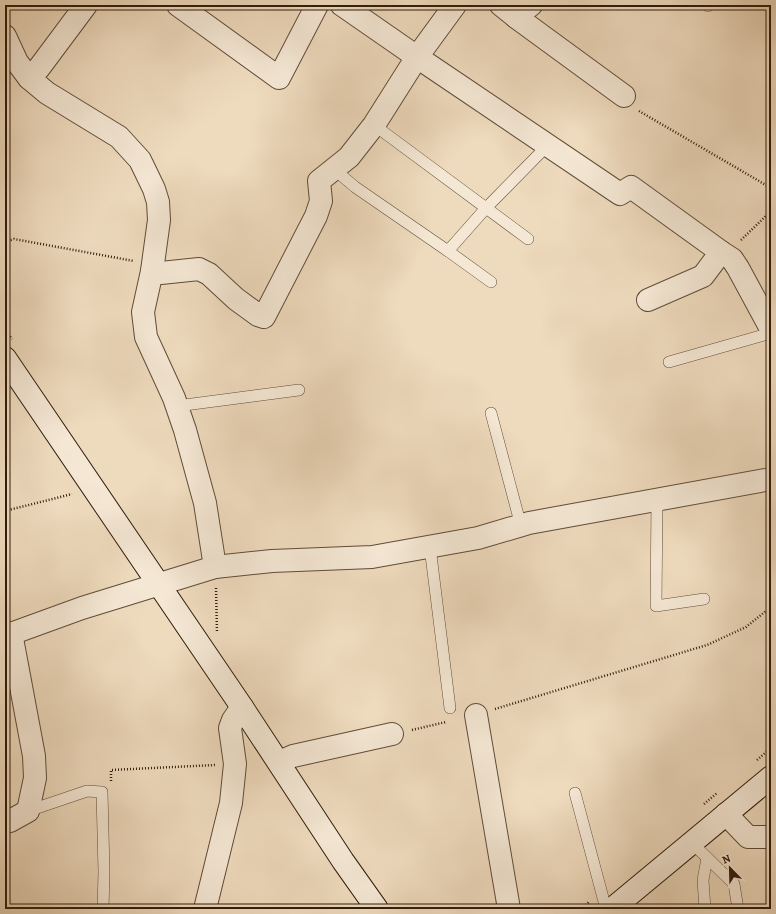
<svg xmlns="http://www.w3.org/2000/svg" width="776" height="914" font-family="Alegreya,serif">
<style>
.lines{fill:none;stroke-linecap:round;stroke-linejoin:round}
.lane-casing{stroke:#604c38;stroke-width:12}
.street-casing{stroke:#604c38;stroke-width:24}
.secondary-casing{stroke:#301c0b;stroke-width:24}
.path{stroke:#301c0b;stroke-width:2.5;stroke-dasharray:1 2;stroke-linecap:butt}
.lane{stroke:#f4e7d4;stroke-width:11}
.street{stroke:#f4e7d4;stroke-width:22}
.secondary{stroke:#f4e7d4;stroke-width:22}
</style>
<rect width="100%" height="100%" fill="#eedabd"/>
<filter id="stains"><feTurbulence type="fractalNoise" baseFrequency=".005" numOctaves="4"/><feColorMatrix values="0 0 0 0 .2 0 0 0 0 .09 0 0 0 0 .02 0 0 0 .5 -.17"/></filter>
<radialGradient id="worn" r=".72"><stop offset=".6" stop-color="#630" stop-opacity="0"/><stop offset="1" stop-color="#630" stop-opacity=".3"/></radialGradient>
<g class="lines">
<g class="lane-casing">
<g id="lane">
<polyline points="708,6 709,5"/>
<polyline points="374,125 528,239"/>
<polyline points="334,169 355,187 448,251"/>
<polyline points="491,282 448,251 486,208 547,146"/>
<polyline points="669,362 771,333"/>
<polyline points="177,406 299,390"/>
<polyline points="491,413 521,526"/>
<polyline points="657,500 656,606 704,599"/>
<polyline points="430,547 450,708"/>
<polyline points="575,793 606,909"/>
<polyline points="28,811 87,791 102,792 104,872 103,909"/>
<polyline points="692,843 734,884 738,909"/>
<polyline points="705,909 703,880 707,858"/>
</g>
</g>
<g class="street-casing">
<g id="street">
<polyline points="178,5 279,78 317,5"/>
<polyline points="455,5 417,57 620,194 631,187 721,252"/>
<polyline points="501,5 516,17 624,96"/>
<polyline points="516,17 531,5"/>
<polyline points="5,36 17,62 29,78 47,93 119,137 140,160 154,189 158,202 159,220 152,271 143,312 146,337 174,398 185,430 205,503 215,567"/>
<polyline points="29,78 39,68 86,5"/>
<polyline points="152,271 161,273 199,269 209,274 236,299 258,315 264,317 316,216 321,201 319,181 349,157 374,125 417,57 342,5"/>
<polyline points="648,300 703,276 721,252 732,259 738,268 771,329"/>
<polyline points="5,636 82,608 215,567 272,561 372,557 478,538 529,523 771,479"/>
<polyline points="476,715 509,909"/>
<polyline points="279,762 293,756 392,734"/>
<polyline points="726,814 748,837 771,837"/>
<polyline points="5,822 10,821 28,811 35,778 34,756 11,633"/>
<polyline points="205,909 231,803 235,764 230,728 233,720 242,707"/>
</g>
</g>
<g class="secondary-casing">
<g id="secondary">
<polyline points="5,358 242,707 343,861 377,909"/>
<polyline points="612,909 771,777"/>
</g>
</g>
<g class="path">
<polyline points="639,111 771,188"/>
<polyline points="741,240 771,211"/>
<polyline points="5,242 14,239 134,261"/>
<polyline points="5,329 12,339"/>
<polyline points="5,511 72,494"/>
<polyline points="216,588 217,633"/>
<polyline points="495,709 707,645 746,627 771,607"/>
<polyline points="412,730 446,722"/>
<polyline points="757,760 771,748"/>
<polyline points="111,781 111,770 215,765"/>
<polyline points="704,804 717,793"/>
<polyline points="581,909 589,902"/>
</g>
<use href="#lane" class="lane"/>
<use href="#street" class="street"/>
<use href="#secondary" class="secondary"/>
</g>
<rect width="776" height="914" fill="none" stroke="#eedabd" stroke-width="20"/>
<rect x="6" y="6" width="764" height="902" fill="none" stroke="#301c0b" stroke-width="2"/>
<rect x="10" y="10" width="756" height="894" fill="none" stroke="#301c0b"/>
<g transform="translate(730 868) rotate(337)" stroke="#f4e7d4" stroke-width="3" paint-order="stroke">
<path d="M0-3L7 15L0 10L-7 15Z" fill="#301c0b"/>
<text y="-6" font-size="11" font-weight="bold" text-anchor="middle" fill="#301c0b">N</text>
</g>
<rect width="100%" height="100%" filter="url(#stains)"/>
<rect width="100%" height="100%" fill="url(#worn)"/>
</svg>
